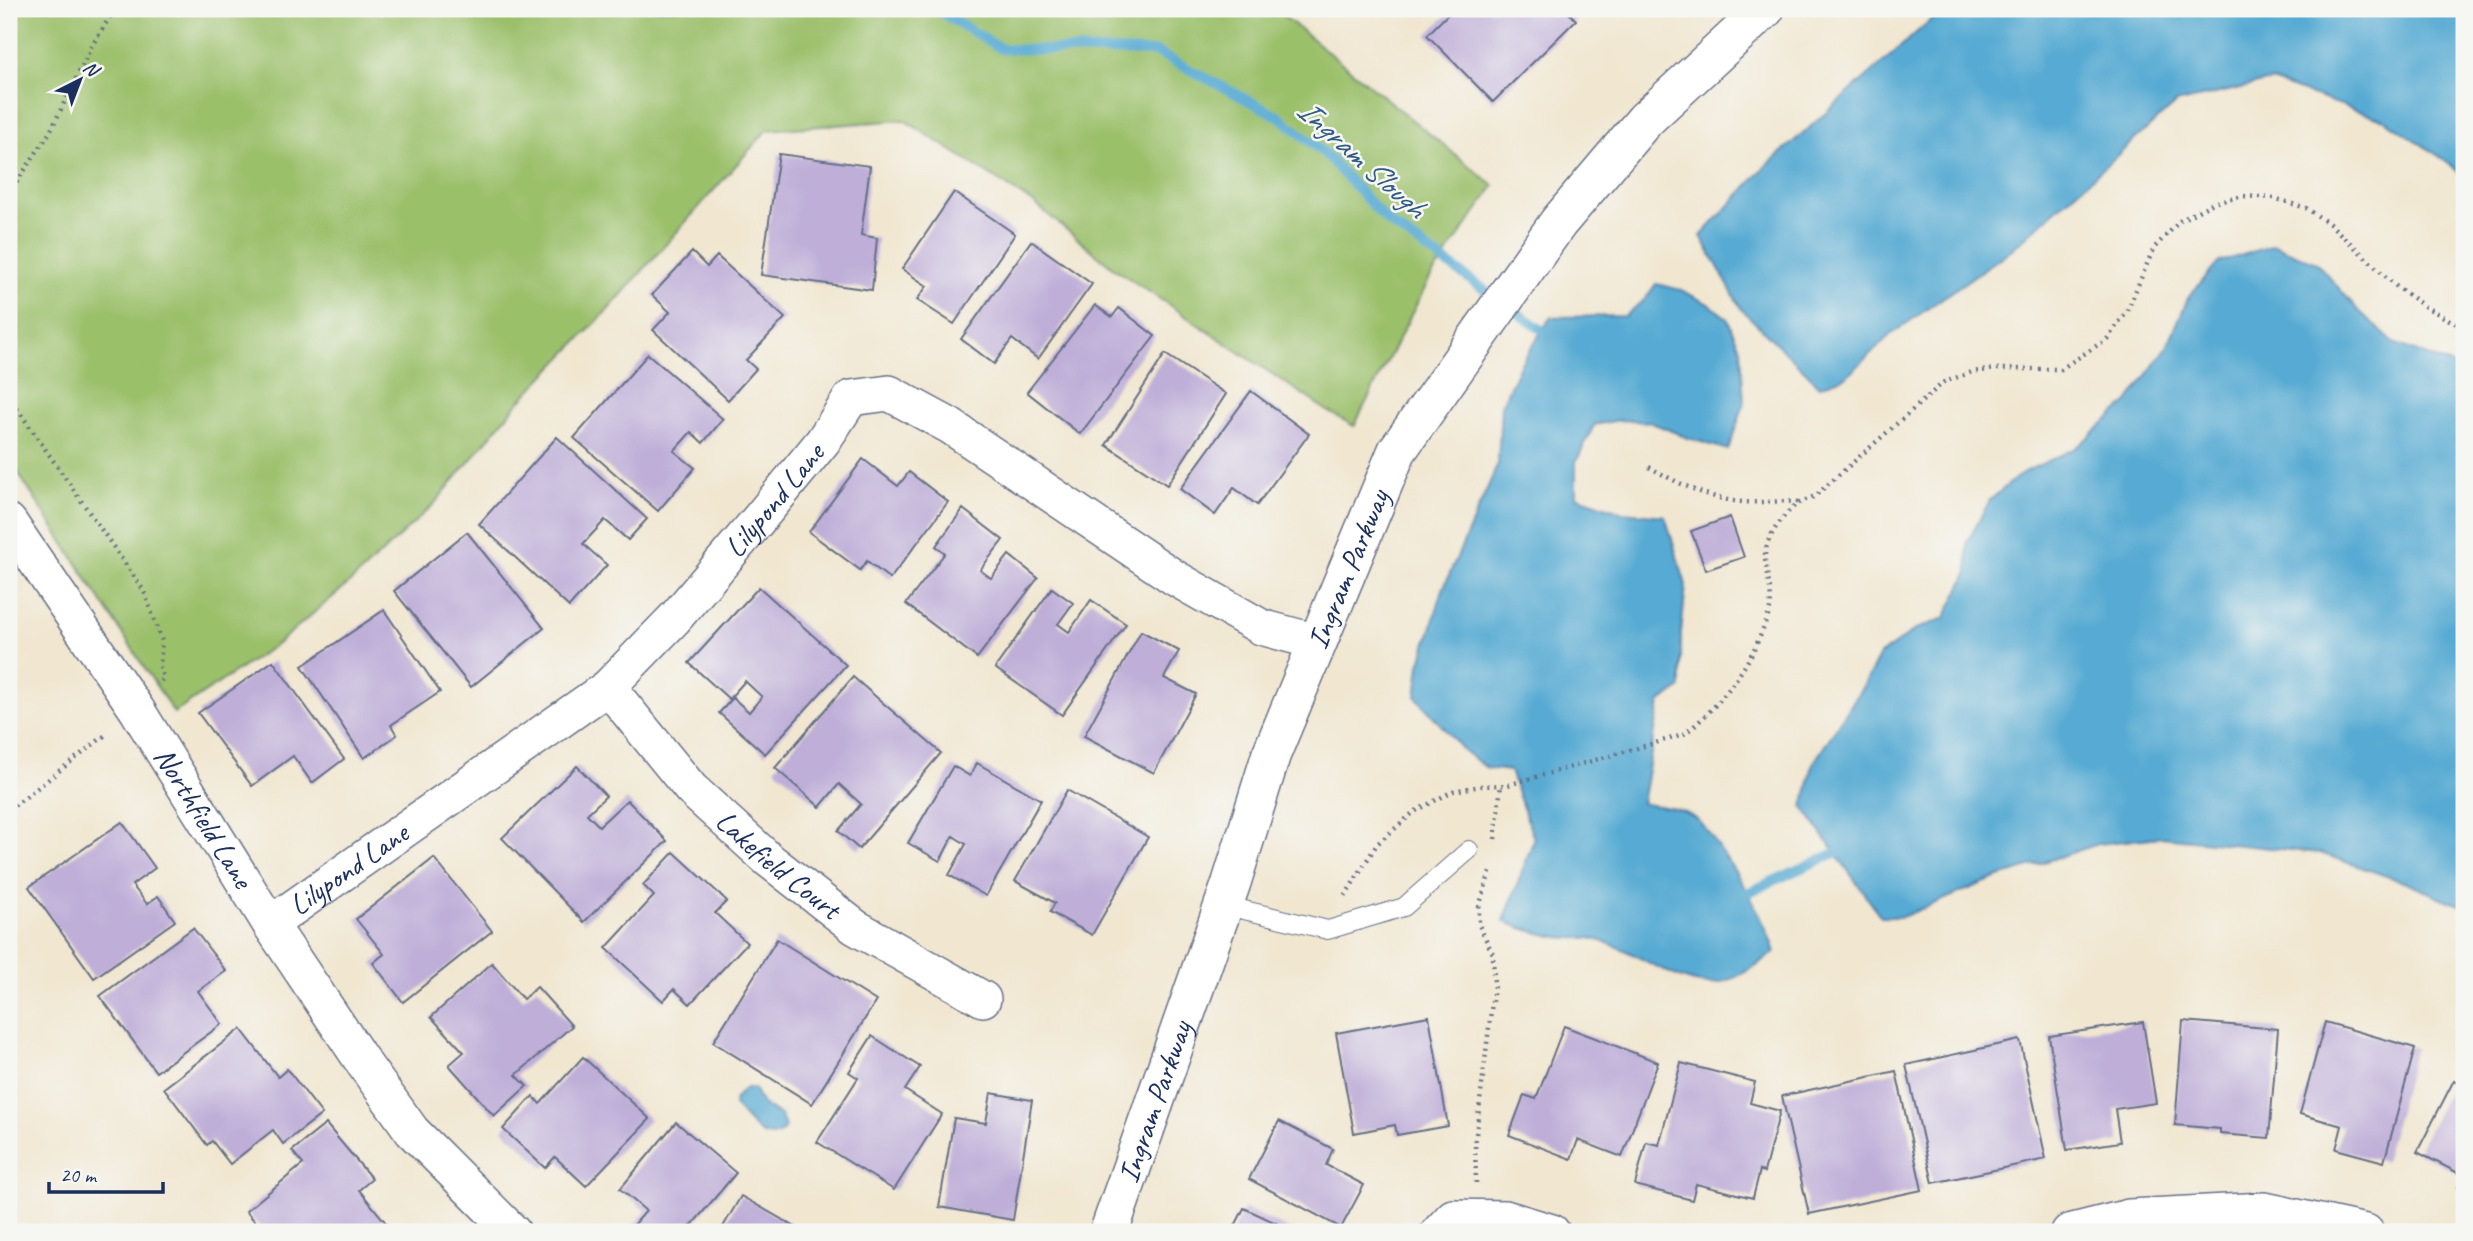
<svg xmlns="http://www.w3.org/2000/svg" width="2473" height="1241" font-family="Caveat,sans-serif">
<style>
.green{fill:#9bc06a;stroke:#5b7864;stroke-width:2}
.water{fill:#57aad3;stroke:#396c98;stroke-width:2}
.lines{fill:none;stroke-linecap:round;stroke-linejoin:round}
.stream{stroke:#57aad3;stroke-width:10}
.building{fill:#beaed8}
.service-casing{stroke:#666f86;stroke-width:20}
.minor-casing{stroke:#666f86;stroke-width:38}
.tertiary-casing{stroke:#666f86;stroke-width:41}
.path{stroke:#666f86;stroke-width:4.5;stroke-dasharray:2 5;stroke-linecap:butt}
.service{stroke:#fff;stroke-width:18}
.minor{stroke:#fff;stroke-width:35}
.tertiary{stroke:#fff;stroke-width:38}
.labels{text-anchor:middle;stroke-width:5;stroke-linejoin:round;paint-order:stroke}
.street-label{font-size:30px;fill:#1b2f5e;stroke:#f6f6f2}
.water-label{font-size:32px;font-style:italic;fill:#305a87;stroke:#f6f6f2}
</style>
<rect width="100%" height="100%" fill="#f6f6f2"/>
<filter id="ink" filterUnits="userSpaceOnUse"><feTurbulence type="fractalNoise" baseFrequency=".0143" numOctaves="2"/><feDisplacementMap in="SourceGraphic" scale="14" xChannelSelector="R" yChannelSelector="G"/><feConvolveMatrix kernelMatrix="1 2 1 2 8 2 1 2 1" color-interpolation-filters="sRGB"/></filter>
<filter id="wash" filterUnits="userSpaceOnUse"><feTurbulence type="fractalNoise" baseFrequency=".00686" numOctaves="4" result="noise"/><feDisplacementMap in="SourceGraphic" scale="28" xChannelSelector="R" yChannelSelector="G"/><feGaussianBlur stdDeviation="1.57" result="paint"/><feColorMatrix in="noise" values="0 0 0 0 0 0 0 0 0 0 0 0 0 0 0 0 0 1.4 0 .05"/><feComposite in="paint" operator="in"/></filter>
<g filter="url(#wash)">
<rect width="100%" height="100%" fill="#f1e7d1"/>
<polygon class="green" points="9,9 1275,9 1494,186 1430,278 1354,426 1326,410 1115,269 1035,204 904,120 767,130 606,312 517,404 434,504 354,579 277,644 174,713 9,459"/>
<g class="water">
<polygon points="1943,9 2464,9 2464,178 2449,163 2385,120 2271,81 2176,103 2011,250 1890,335 1846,377 1820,386 1741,309 1701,236 1765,167"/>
<polygon points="2274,245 2317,263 2357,309 2394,343 2464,370 2464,907 2401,881 2320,853 2161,837 2098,844 1993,879 1902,917 1881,917 1803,807 1813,764 1865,683 1880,655 1917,629 1945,618 1968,572 1967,542 1990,500 2022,473 2076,448 2128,402 2167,347 2189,296 2219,262"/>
<path d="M1656,284L1681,290L1709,304L1727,318L1741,350L1744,404L1728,450L1688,438L1650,422L1619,420L1594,425L1576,462V496L1622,512L1665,516L1686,585L1681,633V687L1660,703L1642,803C1657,807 1681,807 1694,817C1705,825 1714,840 1721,851C1744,883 1762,914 1775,952C1759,963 1739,979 1719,983C1680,991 1629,943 1588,938C1583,937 1577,939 1572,938C1553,938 1521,929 1504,921L1534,839L1510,771L1487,768L1465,752L1416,697L1420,665L1443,589L1498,464L1501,406L1520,365L1551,317L1625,316L1645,299Z"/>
<path d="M746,1088H754L762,1104L781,1116L785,1127C780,1137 772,1137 762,1134C754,1128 740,1113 734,1105L735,1098Z"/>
</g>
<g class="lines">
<g class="stream">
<polyline points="935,9 1002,49 1156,52 1280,117 1325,154 1388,222 1542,330"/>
<polyline points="1749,892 1835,853"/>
</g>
</g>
<g id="blocks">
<g class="building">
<polygon points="1453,9 1565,9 1576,20 1493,102 1427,35"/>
<polygon points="779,154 870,166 861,235 877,238 872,290 761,275"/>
<polygon points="954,192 1015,234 954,324 917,300 927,286 902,269"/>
<polygon points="1031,241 1092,284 1038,359 1012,339 994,364 961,339"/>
<polygon points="692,252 707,267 717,256 785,318 746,360 756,369 728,400 653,330 670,312 652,295"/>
<polygon points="1095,305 1112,317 1119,308 1155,336 1080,434 1027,392"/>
<polygon points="648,354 723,419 703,443 691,432 674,451 695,468 658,511 574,438"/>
<polygon points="1165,354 1226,394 1167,485 1106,445"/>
<polygon points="1251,391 1309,434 1257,505 1234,488 1215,515 1180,489"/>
<polygon points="557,437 647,519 628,540 605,520 583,544 607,565 569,607 479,524"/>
<polygon points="863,459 898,486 909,472 948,502 890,579 867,561 860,570 809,532"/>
<polygon points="963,509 1003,540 980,570 991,578 1009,555 1038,578 977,658 906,604 945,553 936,546"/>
<polygon points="1730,517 1744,557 1706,570 1691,531"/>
<polygon points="467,532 544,628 471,687 394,591"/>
<polygon points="759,587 846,665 765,754 719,713 733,698 749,712 762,697 745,681 729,699 689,663"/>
<polygon points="1052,588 1073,603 1058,624 1069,632 1091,600 1126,624 1062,715 995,668"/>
<polygon points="384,610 440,692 391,725 397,735 364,758 302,666"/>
<polygon points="1141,631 1179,651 1164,678 1196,694 1154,773 1084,736"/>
<polygon points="273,661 344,759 312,783 293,756 252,786 198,713"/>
<polygon points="853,677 941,753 859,849 838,831 861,804 839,784 820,807 775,768"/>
<polygon points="977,763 1041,800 986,896 949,875 966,844 953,836 940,861 908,843 953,766 970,776"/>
<polygon points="577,766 606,796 587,814 599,826 627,800 667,841 584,922 502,838"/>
<polygon points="1067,790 1148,837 1092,935 1050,912 1055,903 1015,881"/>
<polygon points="122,822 155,868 132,885 147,904 158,896 175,921 94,978 29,887"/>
<polygon points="674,852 727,901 715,913 747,943 690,1004 674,989 663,1001 606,948 654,896 643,885"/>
<polygon points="434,858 492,931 403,1002 373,963 384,954 356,919"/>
<polygon points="193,928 226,971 198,991 222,1024 156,1072 100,996"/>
<polygon points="777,939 876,1001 812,1104 713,1042"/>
<polygon points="492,963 523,999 537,987 572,1026 516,1075 527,1086 494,1116 449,1065 464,1052 431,1017"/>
<polygon points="1429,1016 1448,1126 1397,1135 1395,1125 1354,1133 1336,1033"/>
<polygon points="2183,1021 2278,1029 2269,1138 2220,1134 2220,1129 2175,1125"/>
<polygon points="2143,1022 2156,1103 2115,1109 2120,1142 2067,1150 2049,1036"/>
<polygon points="2325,1022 2415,1048 2384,1162 2336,1149 2342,1126 2300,1114"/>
<polygon points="1564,1026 1658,1062 1622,1157 1578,1140 1571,1159 1509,1135 1524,1095 1536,1099"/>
<polygon points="241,1029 278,1077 287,1069 322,1114 283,1144 273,1130 230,1164 212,1141 207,1145 164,1088"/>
<polygon points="872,1036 920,1067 905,1090 942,1114 894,1190 817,1142 858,1078 849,1072"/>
<polygon points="2020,1040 2046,1159 1933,1183 1906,1065"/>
<polygon points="583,1057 650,1119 586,1186 555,1157 545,1168 503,1129 533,1096 540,1104"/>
<polygon points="1681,1063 1755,1082 1750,1103 1780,1111 1764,1172 1760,1170 1753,1198 1696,1184 1692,1200 1635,1185 1646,1142 1659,1145"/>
<polygon points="1896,1071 1922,1190 1809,1214 1782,1096"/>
<polygon points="2454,1080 2464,1085 2464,1190 2458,1187 2464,1176 2417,1152"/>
<polygon points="991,1093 1032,1100 1013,1220 939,1207 954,1118 986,1123"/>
<polygon points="1279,1121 1333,1149 1326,1165 1364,1185 1341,1228 1249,1179"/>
<polygon points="676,1122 736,1173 686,1232 628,1232 646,1211 620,1189"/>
<polygon points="326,1124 372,1179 359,1190 387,1224 377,1232 264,1232 246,1211 303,1164 292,1151"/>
<polygon points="741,1196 804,1232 720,1232"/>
<polygon points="1244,1208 1295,1232 1232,1232"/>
</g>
</g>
</g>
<g filter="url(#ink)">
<use href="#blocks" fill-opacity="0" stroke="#666f86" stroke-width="2"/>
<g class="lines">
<g class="service-casing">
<polyline id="service" points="1223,905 1328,930 1404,907 1469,850"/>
</g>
<g class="minor-casing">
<g id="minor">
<path id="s1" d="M9,522L137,710L270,924L364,1064L412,1131L513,1232"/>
<path id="s2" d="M608,687L691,789L769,860L855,927L983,999"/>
<path id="s3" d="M270,924L608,687L675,618L759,519L823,441L851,398L889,393L950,426L1175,578L1261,627L1317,642"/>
<polyline points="1439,1232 1453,1217 1505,1218 1552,1232"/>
<polyline points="2069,1232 2129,1217 2265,1210 2366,1232"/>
</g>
</g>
<g class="tertiary-casing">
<g id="tertiary">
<path id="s4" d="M1109,1232L1231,884L1271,755L1397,451L1558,223L1645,120L1765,9"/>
</g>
</g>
<g class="path">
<polyline points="9,194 50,132 91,47 115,9"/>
<polyline points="9,397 144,591 162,641 160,665 163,679 161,681"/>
<path d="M1649,467C1678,483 1708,499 1742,502C1761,503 1779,500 1798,502"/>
<polyline points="9,810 108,733"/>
<polyline points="1495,839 1501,785"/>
<path d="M1345,896L1377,844L1414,812L1453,791L1481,786L1508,785L1683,735C1723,704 1753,662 1769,613C1774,596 1767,578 1765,560C1763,542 1782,515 1796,505C1801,501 1809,499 1815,496L1944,382L1972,372L1997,369H2061L2107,339L2127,311L2154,248L2181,220L2213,203L2243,196L2274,198L2306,208L2331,225L2397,287L2424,306L2464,328"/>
<polyline points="1476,1183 1475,1143 1494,986 1493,954 1479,925 1479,907 1491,869"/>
</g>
<use href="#service" class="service"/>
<use href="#minor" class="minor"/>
<use href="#tertiary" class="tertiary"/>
</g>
</g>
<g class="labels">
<g class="street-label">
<text dy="10" stroke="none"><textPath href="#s3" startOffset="663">Lilypond Lane</textPath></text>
<text dy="10" stroke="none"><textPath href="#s4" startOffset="705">Ingram Parkway</textPath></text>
<text dy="10" stroke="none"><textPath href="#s1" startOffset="354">Northfield Lane</textPath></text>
<text dy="10" stroke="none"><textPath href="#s2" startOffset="247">Lakefield Court</textPath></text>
<text dy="10" stroke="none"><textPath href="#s3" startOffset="96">Lilypond Lane</textPath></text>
<text dy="10" stroke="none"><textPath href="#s4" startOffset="138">Ingram Parkway</textPath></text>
</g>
<g class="water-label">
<text transform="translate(1362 158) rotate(42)" y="11">Ingram Slough</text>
</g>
</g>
<rect width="2473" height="1241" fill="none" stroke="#f6f6f2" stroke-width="35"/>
<g transform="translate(80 80) rotate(42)" stroke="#f6f6f2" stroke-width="5" paint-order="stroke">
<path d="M0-5L12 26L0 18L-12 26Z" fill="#1b2f5e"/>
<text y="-10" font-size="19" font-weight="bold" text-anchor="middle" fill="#1b2f5e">N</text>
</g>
<path d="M49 1182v10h114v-10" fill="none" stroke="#1b2f5e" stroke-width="3.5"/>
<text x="60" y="1182" font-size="21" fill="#1b2f5e" stroke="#f6f6f2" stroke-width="5" paint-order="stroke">20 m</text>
</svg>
